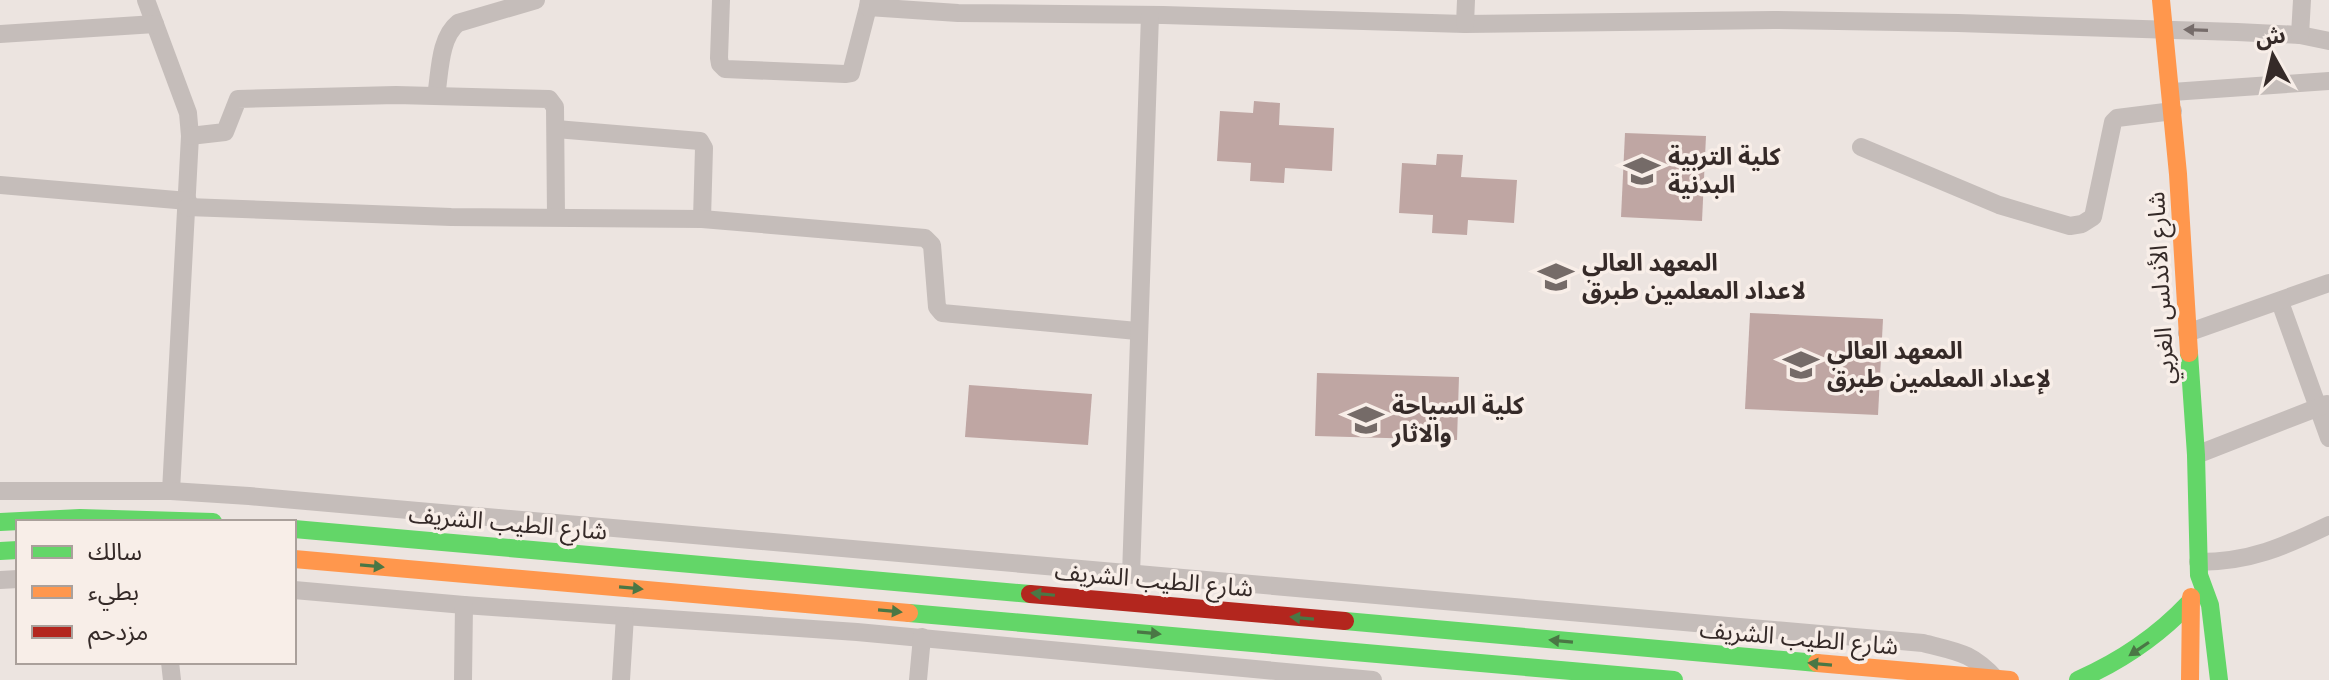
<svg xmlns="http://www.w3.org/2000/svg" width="2329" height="680" font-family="Inter,'Noto Sans Arabic',sans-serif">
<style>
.building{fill:#bfa6a3}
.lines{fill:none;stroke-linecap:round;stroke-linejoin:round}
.street{stroke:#c5bdba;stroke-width:18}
.fast{stroke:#63d668;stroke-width:18}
.slow{stroke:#ff974d;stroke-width:18}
.jam{stroke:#b3261e;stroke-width:18}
.oneway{fill:#766c6a}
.oneway2{fill:#4a7745}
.labels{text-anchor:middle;stroke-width:7;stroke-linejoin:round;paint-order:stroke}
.poi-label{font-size:24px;font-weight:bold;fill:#352a28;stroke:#f8eee8;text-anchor:start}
.street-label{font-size:24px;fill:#352a28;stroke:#f8eee8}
</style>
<rect width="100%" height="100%" fill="#ece4e0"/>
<g class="building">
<polygon points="1254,101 1280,103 1279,125 1334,128 1332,171 1285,168 1284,183 1250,181 1251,163 1217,161 1220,111 1253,113"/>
<polygon points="1625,133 1706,136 1702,221 1621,217"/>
<polygon points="1437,154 1463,155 1461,177 1517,180 1514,223 1468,220 1467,235 1432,233 1433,215 1399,213 1402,163 1436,165"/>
<polygon points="1750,313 1883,319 1878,415 1745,409"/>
<polygon points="1317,373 1459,377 1457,440 1315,436"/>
<polygon points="969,385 1092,394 1088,445 965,437"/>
</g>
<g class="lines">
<g class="street">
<polyline points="146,0 188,113 190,136 171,491"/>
<polyline points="721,0 719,58 720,64 725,69 845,74 851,73 852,69 868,7"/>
<polyline points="869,0 868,7 958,13 1163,15 1465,24 1773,20 1958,23 2237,32 2300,35 2329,41"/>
<polyline points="1465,24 1466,0"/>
<polyline points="0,34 155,24"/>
<polyline points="2300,35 2302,0"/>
<polyline points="2172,92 2329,81"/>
<path d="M436,96C440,74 439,38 458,23L536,0"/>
<polyline points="556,129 700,141 704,148 702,219"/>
<polyline points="190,136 225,132 238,99 396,95 549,99 555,107 556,216"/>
<polyline points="1861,147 1999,205 2070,226 2082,224 2093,217 2113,122 2117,118 2173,111"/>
<polyline points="0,185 188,201"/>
<polyline points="187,207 451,217 702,219 925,238 932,245 937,307 942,313 1137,331"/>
<polyline points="2280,302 2329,438"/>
<polyline points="2187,333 2329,283"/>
<polyline points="2196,455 2327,404"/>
<path d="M0,491H171L249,496L1923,643C1958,652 1971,652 1996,679"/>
<path d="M2198,562C2250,562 2283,547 2329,525"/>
<polyline points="1131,575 1150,15"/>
<polyline points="0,580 18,579"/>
<polyline points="294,590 464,605 857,632 1373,680"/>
<polyline points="170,662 172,680"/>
<polyline points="463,680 464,605"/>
<polyline points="621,680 625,616"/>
<polyline points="918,680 922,637"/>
</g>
<g class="fast">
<polyline points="2189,353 2196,455 2199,575 2210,605 2219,680"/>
<polyline points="0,522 80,518 213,522"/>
<polyline points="294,529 1030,594"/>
<polyline points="0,551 18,550"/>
<polyline points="909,613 1674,680"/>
<polyline points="1345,621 1817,663"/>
<path d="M2078,680C2121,661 2157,637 2189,603"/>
</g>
<g class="slow">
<polyline points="2161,0 2178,174 2189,353"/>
<polyline points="294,559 909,613"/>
<polyline points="1817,663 2010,680"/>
<polyline points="2190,680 2191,597"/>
</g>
<polyline class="jam" points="1030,594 1345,621"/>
</g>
<defs><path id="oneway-solid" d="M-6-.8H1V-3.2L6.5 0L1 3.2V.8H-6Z" transform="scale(2)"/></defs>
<use class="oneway" href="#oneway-solid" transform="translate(2196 30) rotate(-178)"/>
<g class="oneway2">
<use href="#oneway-solid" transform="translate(372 566) rotate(5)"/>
<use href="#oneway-solid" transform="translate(631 588) rotate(5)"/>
<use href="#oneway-solid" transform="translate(1043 594) rotate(-174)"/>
<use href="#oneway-solid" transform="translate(890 611) rotate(5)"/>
<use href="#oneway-solid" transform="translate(1302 618) rotate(-175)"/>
<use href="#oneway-solid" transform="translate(1149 633) rotate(5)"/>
<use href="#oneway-solid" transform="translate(1561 641) rotate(-175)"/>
<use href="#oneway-solid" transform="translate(2139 649) rotate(146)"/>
<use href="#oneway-solid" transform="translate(1820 664) rotate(-175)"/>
</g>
<defs>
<g id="university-bare" transform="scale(2.76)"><path d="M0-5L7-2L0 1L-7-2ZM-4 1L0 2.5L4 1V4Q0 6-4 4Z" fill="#756b68" stroke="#f8eee8" stroke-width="2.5" paint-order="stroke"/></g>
</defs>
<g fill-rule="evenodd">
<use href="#university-bare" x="1642" y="171"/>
<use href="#university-bare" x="1556" y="277"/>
<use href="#university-bare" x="1801" y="365"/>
<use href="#university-bare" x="1366" y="420"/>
</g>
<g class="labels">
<g class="poi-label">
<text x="1668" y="165">كلية التربية<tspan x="1668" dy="28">البدنية</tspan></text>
<text x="1582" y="271">المعهد العالي<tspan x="1582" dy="28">لاعداد المعلمين طبرق</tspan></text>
<text x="1827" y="359">المعهد العالي<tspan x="1827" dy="28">لإعداد المعلمين طبرق</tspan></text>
<text x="1392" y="414">كلية السياحة<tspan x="1392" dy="28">والاثار</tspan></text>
</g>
<g class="street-label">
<text transform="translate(2161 288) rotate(-93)" y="8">شارع الأندلس الغربي</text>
<text transform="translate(508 523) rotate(5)" y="8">شارع الطيب الشريف</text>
<text transform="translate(1154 580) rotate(5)" y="8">شارع الطيب الشريف</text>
<text transform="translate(1799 638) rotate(5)" y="8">شارع الطيب الشريف</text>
</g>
</g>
<rect x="16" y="520" width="280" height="144" fill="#f8eee8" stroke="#aaa09b" stroke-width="2"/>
<rect x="32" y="546" width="40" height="12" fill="#63d668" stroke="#aaa09b" stroke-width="2"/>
<text x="88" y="560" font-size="24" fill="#352a28">سالك</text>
<rect x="32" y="586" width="40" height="12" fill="#ff974d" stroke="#aaa09b" stroke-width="2"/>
<text x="88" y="600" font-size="24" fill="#352a28">بطيء</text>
<rect x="32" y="626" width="40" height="12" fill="#b3261e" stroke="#aaa09b" stroke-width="2"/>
<text x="88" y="640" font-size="24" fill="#352a28">مزدحم</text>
<g transform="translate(2273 56) rotate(352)" stroke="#f8eee8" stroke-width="6" paint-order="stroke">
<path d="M0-6L14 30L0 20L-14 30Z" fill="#352a28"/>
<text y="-12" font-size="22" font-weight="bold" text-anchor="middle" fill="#352a28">ش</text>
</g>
</svg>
